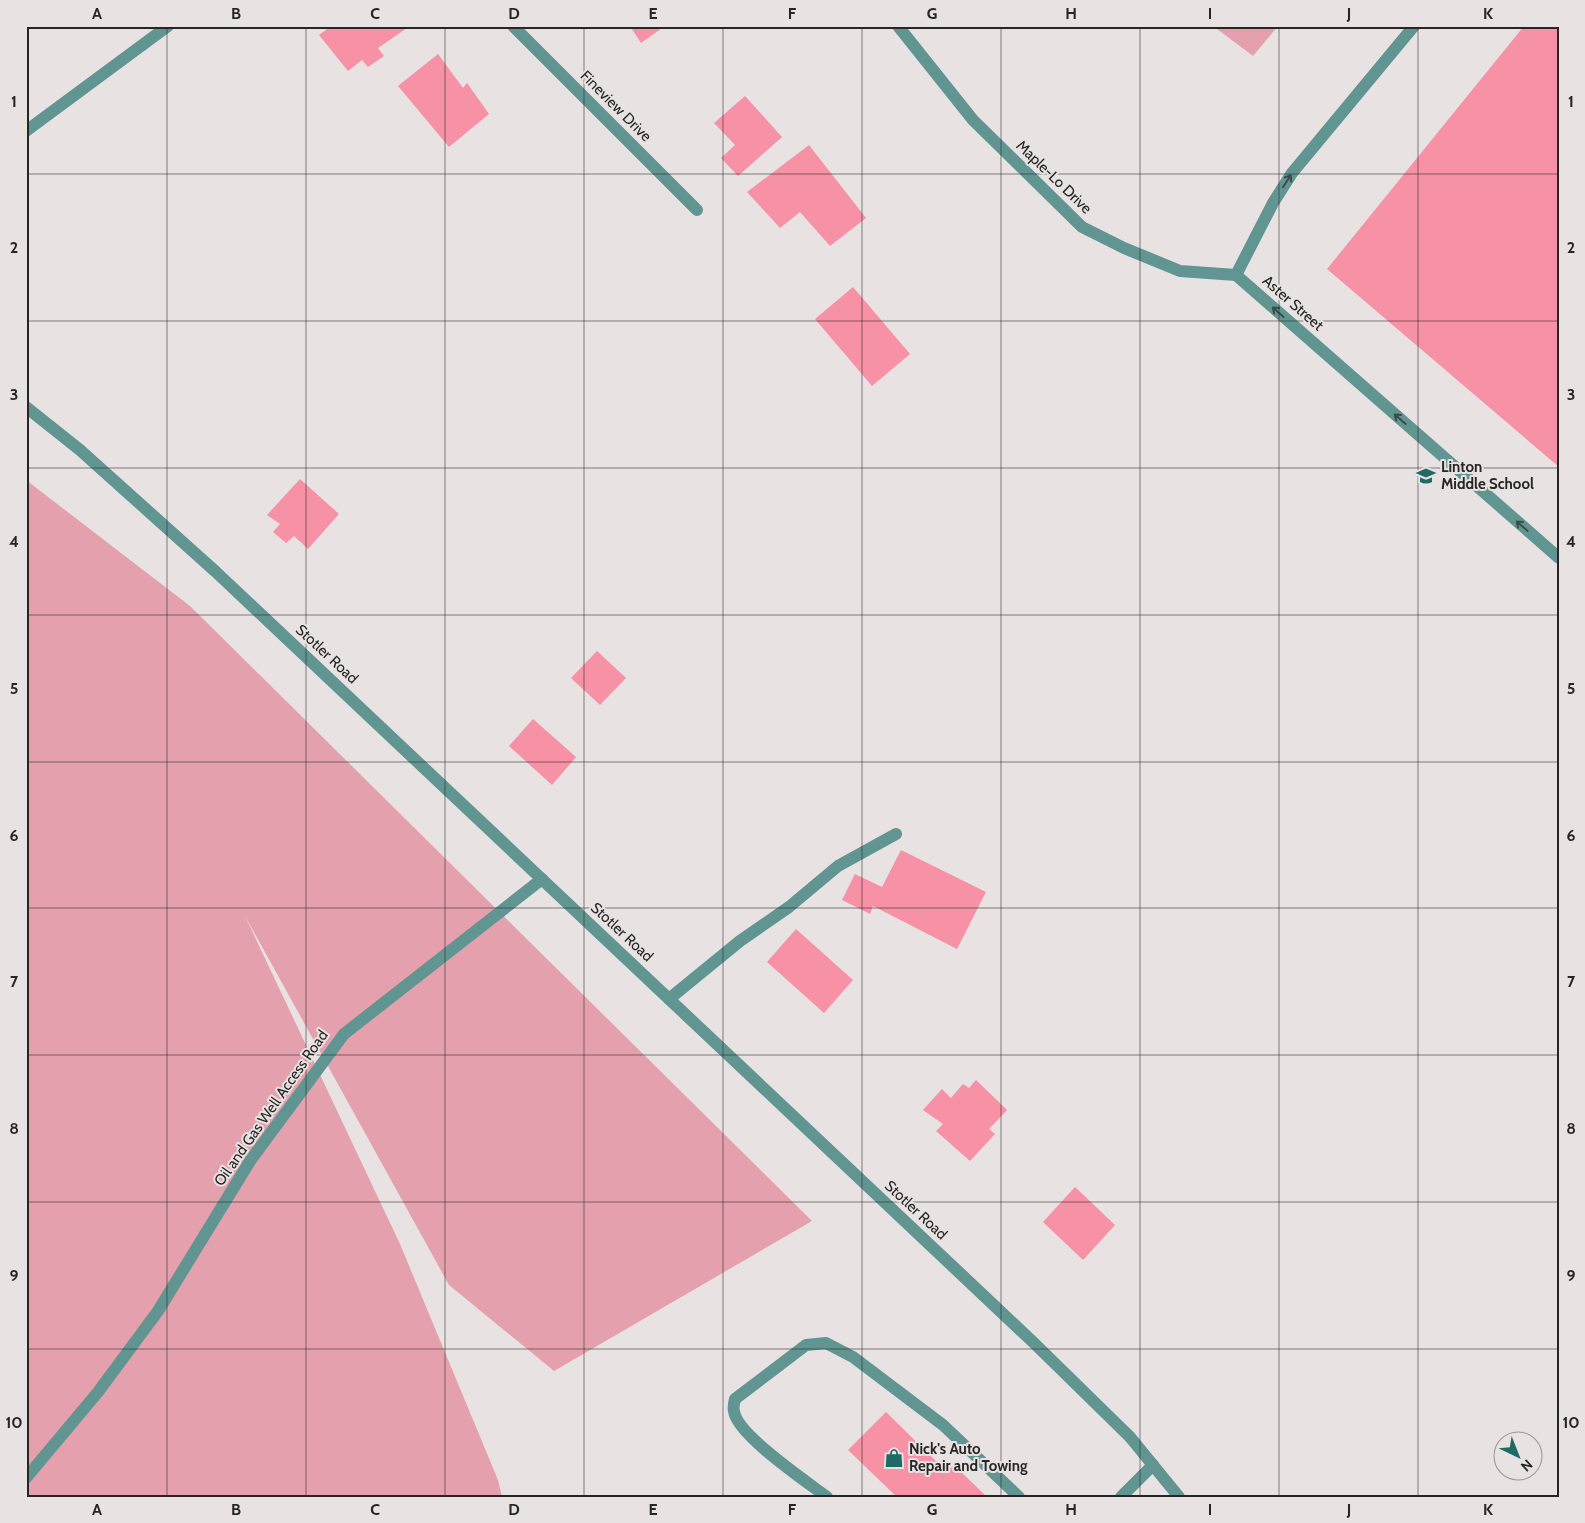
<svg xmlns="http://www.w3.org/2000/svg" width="1585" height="1523" font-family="Cabin,sans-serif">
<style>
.green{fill:#e5a0ad}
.building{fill:#f791a5}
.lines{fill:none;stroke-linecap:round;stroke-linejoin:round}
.service{stroke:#619591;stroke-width:12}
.minor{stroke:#619591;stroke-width:12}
.tertiary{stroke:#619591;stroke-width:12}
.oneway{stroke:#3b4c4b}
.grid{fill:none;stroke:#272525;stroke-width:1;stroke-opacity:0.55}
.labels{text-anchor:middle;stroke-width:4;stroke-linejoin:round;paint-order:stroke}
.street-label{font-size:15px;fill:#272525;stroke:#e8e2e2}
.poi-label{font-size:15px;font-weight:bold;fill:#272525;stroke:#e8e2e2;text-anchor:start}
.neatline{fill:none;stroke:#272525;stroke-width:2}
.grid-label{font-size:16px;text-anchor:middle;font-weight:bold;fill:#272525}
</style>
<rect width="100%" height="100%" fill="#e8e2e2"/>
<g class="green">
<polygon points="1213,26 1278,26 1253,56"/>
<polygon points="26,480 190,606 812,1221 554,1371 449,1285 245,916 400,1244 498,1480 502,1497 26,1497"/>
</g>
<g class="building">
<polygon points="331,26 406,26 407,28 378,48 384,56 368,67 362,60 348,71 319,35"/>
<polygon points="630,26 665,26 641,43"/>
<polygon points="1524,26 1559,26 1559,467 1327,269"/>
<polygon points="438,54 463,88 467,83 489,114 449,147 398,86"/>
<polygon points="745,96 782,137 738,176 721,158 735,145 714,123"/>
<polygon points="809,145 866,218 830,246 800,212 780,228 747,192"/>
<polygon points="853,287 910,354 872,386 815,319"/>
<polygon points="300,479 339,514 308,549 294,536 286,543 273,532 280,524 267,515"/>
<polygon points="597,651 626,678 600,705 571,678"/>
<polygon points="533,719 576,757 552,785 509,746"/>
<polygon points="901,850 986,892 957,949 873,906 870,914 842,900 855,874 882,887"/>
<polygon points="796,929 853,980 824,1013 767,962"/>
<polygon points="976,1080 1007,1110 989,1129 995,1134 970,1161 936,1131 943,1124 923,1110 942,1089 951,1098 963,1084 969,1088"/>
<polygon points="1075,1187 1115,1225 1083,1260 1043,1222"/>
<polygon points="886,1412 947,1472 954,1465 987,1497 897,1497 848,1450"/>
</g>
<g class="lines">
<g class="service">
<polyline points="669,999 740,941 789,907 838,866 896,834"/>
<polyline points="26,1478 98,1392 158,1311 250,1161 344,1034 542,879"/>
<path d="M827,1497C807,1482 736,1434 734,1411C733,1408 734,1403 735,1399L806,1345L826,1343L853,1357L943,1425L1019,1497"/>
<polyline points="1121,1497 1153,1465"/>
</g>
<g class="minor">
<polyline points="513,26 697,210"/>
<polyline points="898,26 973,120 1082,227 1124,248 1180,271 1236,275"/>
<polyline points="1414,26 1292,173 1273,203 1236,275 1559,558"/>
<polyline points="26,131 168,26"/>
</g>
<polyline class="tertiary" points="26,407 80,450 216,572 1034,1343 1130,1437 1179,1497"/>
</g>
<defs><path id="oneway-shaft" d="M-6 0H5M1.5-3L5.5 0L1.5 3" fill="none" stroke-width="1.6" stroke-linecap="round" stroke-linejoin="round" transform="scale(1.25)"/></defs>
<g class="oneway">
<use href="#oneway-shaft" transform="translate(1287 181) rotate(-57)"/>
<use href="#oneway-shaft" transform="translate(1278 312) rotate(-139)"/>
<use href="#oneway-shaft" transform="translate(1400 419) rotate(-139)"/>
<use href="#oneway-shaft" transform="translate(1522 526) rotate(-139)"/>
</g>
<path class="grid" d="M167,26V1497M306,26V1497M445,26V1497M584,26V1497M723,26V1497M862,26V1497M1001,26V1497M1140,26V1497M1279,26V1497M1418,26V1497M26,174H1559M26,321H1559M26,468H1559M26,615H1559M26,762H1559M26,908H1559M26,1055H1559M26,1202H1559M26,1349H1559"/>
<defs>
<g id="school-bare" transform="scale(1.5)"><path d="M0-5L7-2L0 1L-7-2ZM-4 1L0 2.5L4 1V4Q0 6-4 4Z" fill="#1e6a65" stroke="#e8e2e2" stroke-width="2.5" paint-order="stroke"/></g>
<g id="shop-bare" transform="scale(1.5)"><path d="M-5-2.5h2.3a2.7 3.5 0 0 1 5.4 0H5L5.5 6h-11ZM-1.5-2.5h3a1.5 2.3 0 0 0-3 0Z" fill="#1e6a65" stroke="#e8e2e2" stroke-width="2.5" paint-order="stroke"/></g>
</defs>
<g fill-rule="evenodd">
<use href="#school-bare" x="1426" y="476"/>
<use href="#shop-bare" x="894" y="1458"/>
</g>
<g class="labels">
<g class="street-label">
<text transform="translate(616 106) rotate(45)" y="5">Fineview Drive</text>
<text transform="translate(1054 177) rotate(44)" y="5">Maple-Lo Drive</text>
<text transform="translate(1293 303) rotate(41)" y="5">Aster Street</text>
<text transform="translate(327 654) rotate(43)" y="5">Stotler Road</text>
<text transform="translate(622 932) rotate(43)" y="5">Stotler Road</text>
<text transform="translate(271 1108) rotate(-55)" y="5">Oil and Gas Well Access Road</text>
<text transform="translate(916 1210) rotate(43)" y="5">Stotler Road</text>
</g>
<g class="poi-label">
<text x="1441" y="472">Linton<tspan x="1441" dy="17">Middle School</tspan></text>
<text x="909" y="1454">Nick's Auto<tspan x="909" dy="17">Repair and Towing</tspan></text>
</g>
</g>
<rect width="1585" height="1523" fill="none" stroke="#e8e2e2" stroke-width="55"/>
<g transform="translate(1518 1456) rotate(137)"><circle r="24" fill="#e8e2e2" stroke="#9b9696"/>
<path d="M0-4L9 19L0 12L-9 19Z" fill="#1e6a65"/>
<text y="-8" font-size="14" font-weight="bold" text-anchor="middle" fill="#272525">N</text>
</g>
<rect x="28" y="28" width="1530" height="1468" class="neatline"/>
<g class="grid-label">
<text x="97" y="19">A</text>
<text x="236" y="19">B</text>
<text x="375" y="19">C</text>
<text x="514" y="19">D</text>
<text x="653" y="19">E</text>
<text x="792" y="19">F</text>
<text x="932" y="19">G</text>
<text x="1071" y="19">H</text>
<text x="1210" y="19">I</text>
<text x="1349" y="19">J</text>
<text x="1488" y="19">K</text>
<text x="14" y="107">1</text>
<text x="1571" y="107">1</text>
<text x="14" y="253">2</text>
<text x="1571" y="253">2</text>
<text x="14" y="400">3</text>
<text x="1571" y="400">3</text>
<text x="14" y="547">4</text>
<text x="1571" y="547">4</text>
<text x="14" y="694">5</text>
<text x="1571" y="694">5</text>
<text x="14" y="841">6</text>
<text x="1571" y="841">6</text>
<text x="14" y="987">7</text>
<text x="1571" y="987">7</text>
<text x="14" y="1134">8</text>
<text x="1571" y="1134">8</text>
<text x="14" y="1281">9</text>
<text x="1571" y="1281">9</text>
<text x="14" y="1428">10</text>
<text x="1571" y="1428">10</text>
<text x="97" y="1515">A</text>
<text x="236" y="1515">B</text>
<text x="375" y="1515">C</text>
<text x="514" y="1515">D</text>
<text x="653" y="1515">E</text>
<text x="792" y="1515">F</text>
<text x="932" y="1515">G</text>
<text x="1071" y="1515">H</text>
<text x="1210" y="1515">I</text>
<text x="1349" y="1515">J</text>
<text x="1488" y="1515">K</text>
</g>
</svg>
